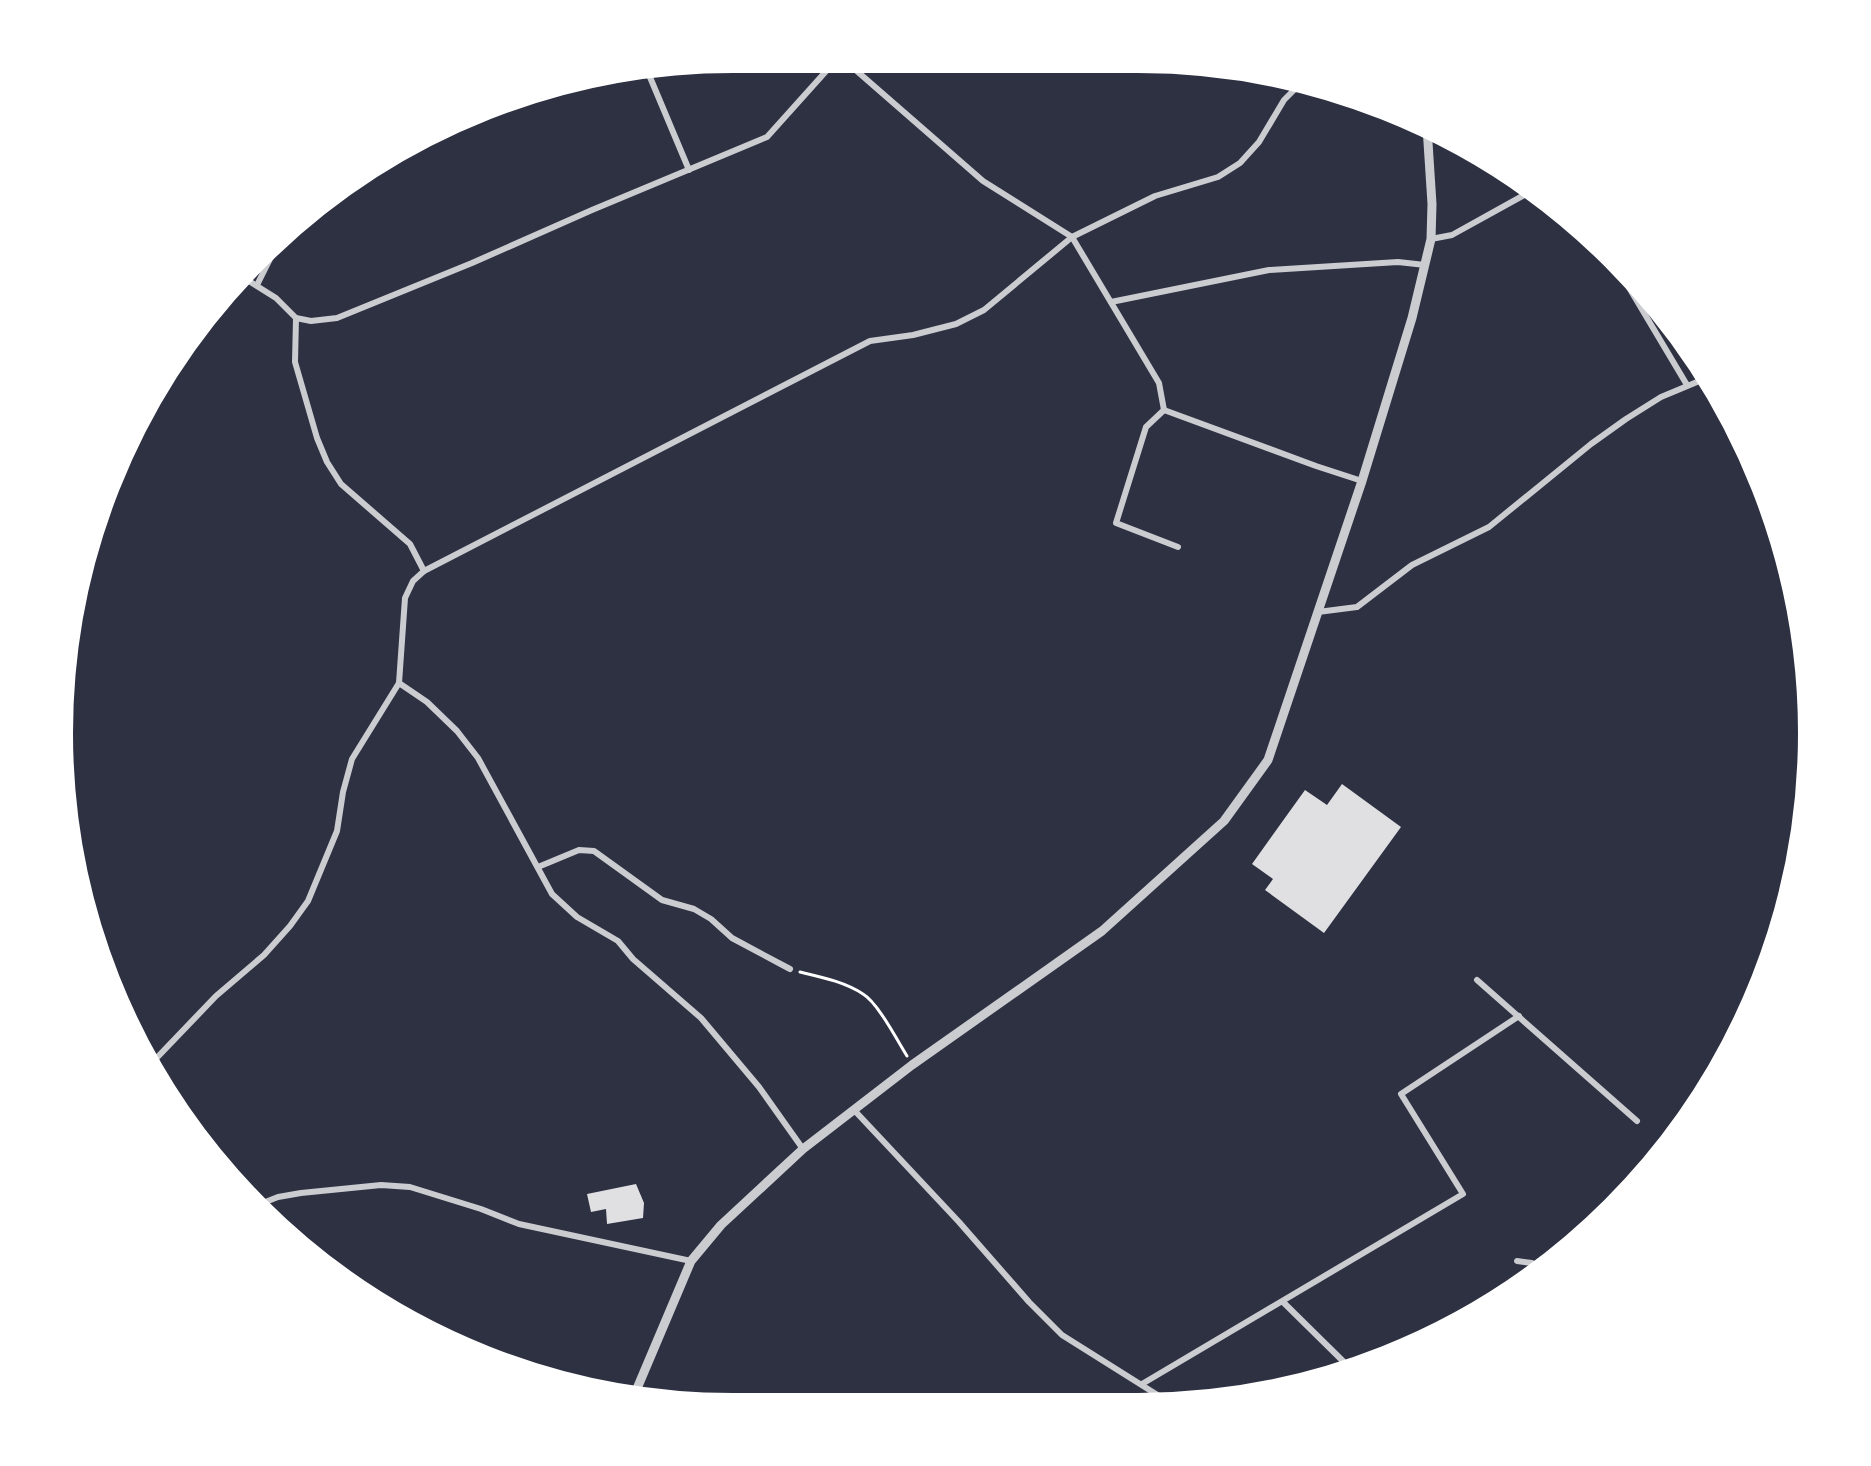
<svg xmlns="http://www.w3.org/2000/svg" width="1871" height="1466" font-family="'Sofia Sans Condensed',sans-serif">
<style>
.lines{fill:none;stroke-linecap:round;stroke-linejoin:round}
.stream{stroke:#4f5d75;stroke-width:4.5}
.building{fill:#e0e0e3}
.path{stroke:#fff;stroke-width:3}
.minor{stroke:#caccd0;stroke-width:6}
.tertiary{stroke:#caccd0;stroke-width:9}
.rim{fill:none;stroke:#fff;stroke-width:8}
</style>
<rect width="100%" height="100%" fill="#2d3142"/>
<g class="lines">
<polyline class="stream" points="59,733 70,751 72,834"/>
</g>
<g class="building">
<polygon points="1342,784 1401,827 1324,933 1265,890 1273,879 1252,864 1305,790 1327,805"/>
<polygon points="636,1184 644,1203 643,1218 607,1224 606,1209 591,1212 587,1194"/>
</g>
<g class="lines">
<path class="path" d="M800,972C821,977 845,982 863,994C878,1003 897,1040 907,1056"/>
<g class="minor">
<polyline points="843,59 983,181 1072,237 1159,383 1164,410"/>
<polyline points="647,70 689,170"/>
<polyline points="1431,239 1452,235 1535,189"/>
<polyline points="1609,254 1687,385"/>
<polyline points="241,276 276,298 296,318 295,362 317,438 327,462 341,484 410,544 424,571"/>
<polyline points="257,285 281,237"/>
<polyline points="1111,302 1269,270 1398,262 1425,265"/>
<polyline points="296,318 311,321 337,318 472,263 592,210 767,137 837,59"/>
<polyline points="1164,410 1316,466 1362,481"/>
<polyline points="1164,410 1146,427 1116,523 1178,547"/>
<polyline points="1318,612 1357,607 1412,565 1489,527 1591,444 1626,419 1661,397 1709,377"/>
<polyline points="399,683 427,702 457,731 478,758 552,894 577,917 618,941 633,959 701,1018 759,1087 803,1149"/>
<polyline points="538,867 579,850 594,851 662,900 694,909 711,919 732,938 790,969"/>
<polyline points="1477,980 1637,1121"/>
<polyline points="148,1067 216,996 264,955 290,926 308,901 337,831 343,792 352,759 399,683 405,598 413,581 424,571 870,341 913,335 956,324 984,310 1072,237 1155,196 1218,177 1240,163 1259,142 1284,100 1300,84"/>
<polyline points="855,1111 959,1222 1029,1302 1062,1335 1175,1406"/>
<polyline points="253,1207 278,1197 301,1193 381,1185 410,1187 481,1209 519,1224 691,1261"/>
<polyline points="1517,1261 1532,1263 1542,1269"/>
<polyline points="1283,1302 1354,1372"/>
<polyline points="1142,1384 1463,1194 1401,1094 1519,1016"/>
</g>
<polyline class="tertiary" points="633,1398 691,1261 721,1225 803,1149 912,1065 1102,931 1224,821 1268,760 1362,481 1412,318 1431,239 1432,204 1427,127"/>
</g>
<path d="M0 0H1871V1466H0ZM733 69H1138A664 664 0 0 1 1802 733V733A664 664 0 0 1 1138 1397H733A664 664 0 0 1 69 733V733A664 664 0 0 1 733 69Z" fill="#fff" fill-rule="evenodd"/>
<path class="rim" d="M733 69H1138A664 664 0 0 1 1802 733V733A664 664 0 0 1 1138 1397H733A664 664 0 0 1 69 733V733A664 664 0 0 1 733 69Z"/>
</svg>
